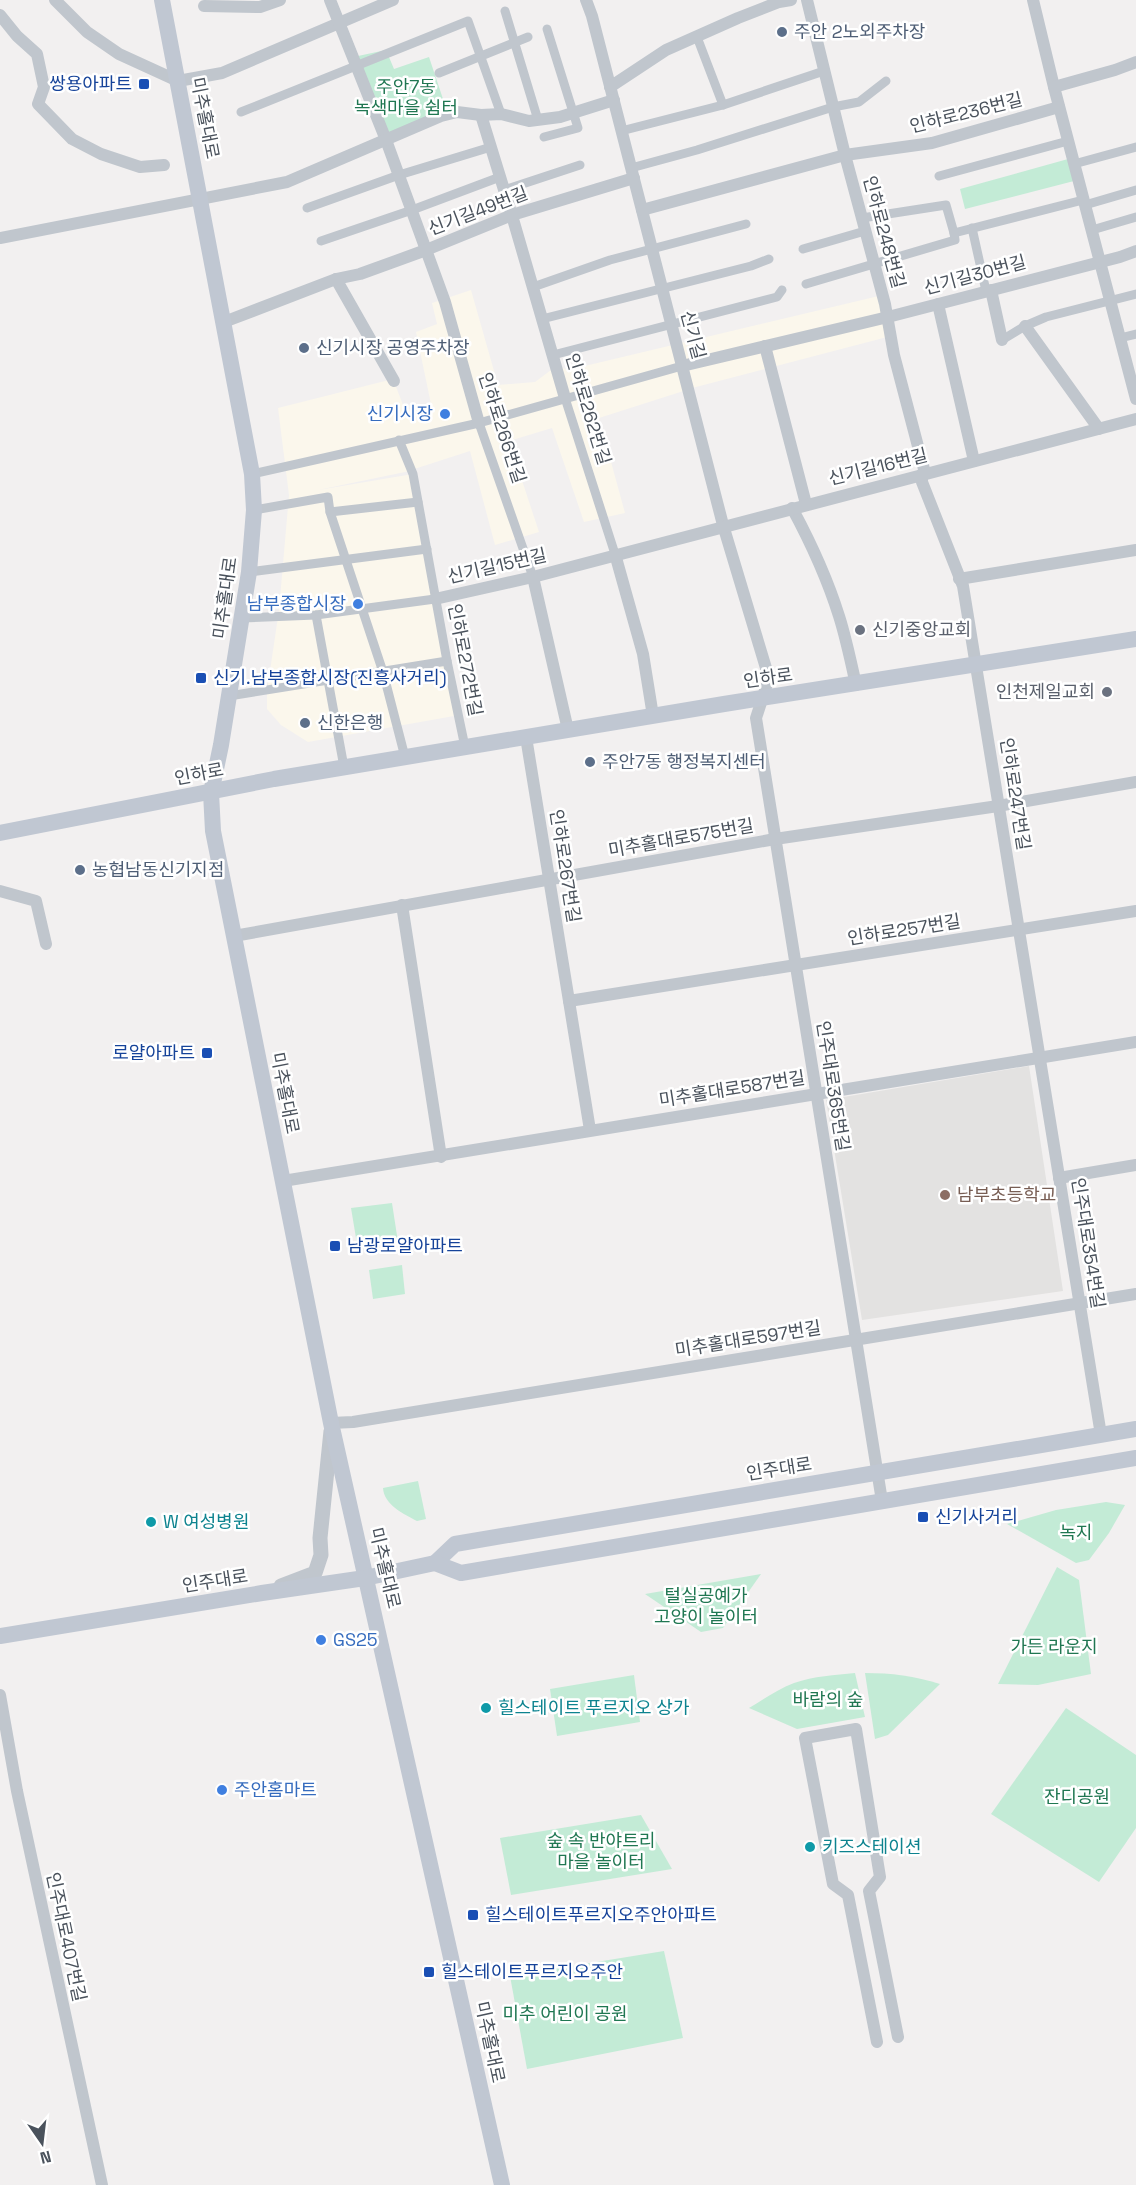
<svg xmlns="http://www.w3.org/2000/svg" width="1136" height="2185" font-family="'Space Grotesk','Noto Sans KR',sans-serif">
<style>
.commercial{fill:#fbf7ec}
.education{fill:#e3e2e1}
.green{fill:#c3ebd6}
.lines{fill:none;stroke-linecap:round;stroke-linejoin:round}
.pedestrian{stroke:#c0c6cd;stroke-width:9}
.minor{stroke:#c0c6cd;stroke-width:12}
.tertiary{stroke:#c0c6cd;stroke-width:15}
.secondary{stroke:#c0c7d2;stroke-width:16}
.service-dot{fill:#5c6f8a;stroke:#fff;stroke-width:2}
.transit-dot{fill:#1a4fb4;stroke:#fff;stroke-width:2}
.shop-dot{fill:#3f7fe0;stroke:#fff;stroke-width:2}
.worship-dot{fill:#6b7280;stroke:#fff;stroke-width:2}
.education-dot{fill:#8d6e63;stroke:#fff;stroke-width:2}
.culture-dot{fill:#0f9aa8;stroke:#fff;stroke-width:2}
.labels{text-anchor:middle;stroke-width:5;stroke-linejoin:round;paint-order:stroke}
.service-label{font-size:18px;fill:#4e5e75;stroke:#fff;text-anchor:start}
.transit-label{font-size:18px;fill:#164399;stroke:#fff;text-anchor:start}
.park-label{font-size:18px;fill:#207752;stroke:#fff}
.street-label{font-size:18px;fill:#4a525c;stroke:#fff}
.shop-label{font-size:18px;fill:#366cbe;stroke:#fff;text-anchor:end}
.worship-label{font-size:18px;fill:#5b616d;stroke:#fff;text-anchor:start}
.education-label{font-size:18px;fill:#785e54;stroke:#fff;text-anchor:start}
.culture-label{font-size:18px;fill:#0d838f;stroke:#fff;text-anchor:start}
</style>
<rect width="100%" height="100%" fill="#f2f0f0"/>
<polygon class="commercial" points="471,290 498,385 535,382 551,370 560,367 568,370 883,295 891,336 696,387 599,418 625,513 584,522 552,428 509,441 539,532 495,545 470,451 405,472 318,490 413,474 454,716 308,742 281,725 267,709 267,691 279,610 289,495 278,408 393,379 405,410 431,404 416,332 437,324 432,303"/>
<polygon class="education" points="1029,1066 1063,1291 862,1320 826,1100"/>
<g class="green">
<polygon points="386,50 394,69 429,57 448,114 386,140 358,56"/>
<polygon points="1068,159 1074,181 965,209 960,189"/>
<polygon points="392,1203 398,1242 358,1250 351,1208"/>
<polygon points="402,1265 405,1294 373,1299 369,1270"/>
<path d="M418,1481L426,1519L417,1521C404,1514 384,1505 383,1488Z"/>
<polygon points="1106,1502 1125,1505 1109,1533 1089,1560 1076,1563 1007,1524 1056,1510"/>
<polygon points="1057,1567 1079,1580 1091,1674 1038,1685 998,1684"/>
<polygon points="761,1574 723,1628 701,1632 645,1594"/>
<path d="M855,1673L865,1717L797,1729L749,1708C764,1699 778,1689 794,1683C814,1676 835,1675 855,1673Z"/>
<path d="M865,1673C891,1673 915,1676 940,1684L888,1735L875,1739Z"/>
<polygon points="634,1675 640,1722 557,1736 550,1689"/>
<polygon points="1066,1708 1136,1755 1136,1828 1099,1882 991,1814"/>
<polygon points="641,1815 672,1869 511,1895 500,1838"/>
<polygon points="664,1951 683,2038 527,2069 510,1976"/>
</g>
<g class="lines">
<g class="pedestrian">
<polyline points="505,11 538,120"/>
<polyline points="697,37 723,105"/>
<polyline points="439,73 528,37"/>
<polyline points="241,112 468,21 501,114"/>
<polyline points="621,131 723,105 824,71"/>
<polyline points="544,137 578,128 547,29"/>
<polyline points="1074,164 1136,147"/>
<polyline points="631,168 697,150 833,107 859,102 886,81"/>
<polyline points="939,176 1068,141"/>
<polyline points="504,190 580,165"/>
<polyline points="1085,205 1136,190"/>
<polyline points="307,208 399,175 491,147"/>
<polyline points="862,218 946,205 954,233 1083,200"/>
<polyline points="972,228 986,291"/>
<polyline points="1092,230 1136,217"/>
<polyline points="321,241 412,210 500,177"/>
<polyline points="803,249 865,231"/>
<polyline points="806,284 955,240 954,233"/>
<polyline points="533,287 610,260 746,224"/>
<polyline points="542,319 751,266 769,259"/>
<polyline points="1120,338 1136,334"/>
<polyline points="1002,340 1025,326 1046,317 1136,294"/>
<polyline points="553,355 777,297 782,290"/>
<polyline points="565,398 615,554"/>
<polyline points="479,423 533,577"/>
<polyline points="399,440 413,474 447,661 465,747"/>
<polyline points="252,474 479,423 682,366"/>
<polyline points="254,510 328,497 330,512 383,672 405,757"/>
<polyline points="330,512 418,502"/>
<polyline points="249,572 427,549"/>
<polyline points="316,615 344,767"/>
<polyline points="243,618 316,615 435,599"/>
<polyline points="229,696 447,661"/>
</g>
<g class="minor">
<polyline points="55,0 87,32 119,54 178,81 222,73 393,0"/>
<polyline points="330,0 386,140 445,302 479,423"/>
<polyline points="586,0 592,16 723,525 769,678 756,718 882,1501"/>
<polyline points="807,0 845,155 885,304 894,355 925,473"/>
<polyline points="1033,0 1054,87 1136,399"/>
<polyline points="204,6 260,7 280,0"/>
<polyline points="0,15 17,36 37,54 44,87 38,104 72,139 101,154 140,167 164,165"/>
<polyline points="610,87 666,50 738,18 779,2 791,0"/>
<polyline points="1054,87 1115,70 1136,62"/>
<polyline points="481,115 513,219 565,398"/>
<polyline points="642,210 845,155 932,143 1059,107"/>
<polyline points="0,238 287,182 441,116 457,112 481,115 501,114 529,121 560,117 614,100"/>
<polyline points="336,279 394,381"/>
<polyline points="991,290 1002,340"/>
<polyline points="938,304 974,461"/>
<polyline points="224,322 336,279 360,274 426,250 512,215 634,178"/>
<polyline points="1025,326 1099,429"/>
<polyline points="765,346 806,504"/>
<polyline points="682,366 888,317 1120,257 1136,251"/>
<polyline points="922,474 922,482 963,586 1101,1435"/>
<path d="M792,508C811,543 827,578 839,616C846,638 851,662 856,685"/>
<polyline points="615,554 643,654 653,716"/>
<polyline points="533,577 568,730"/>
<polyline points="959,579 1136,550"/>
<polyline points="435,599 533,577 1136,419"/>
<polyline points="526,737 590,1130"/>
<polyline points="0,891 36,901 46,944"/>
<polyline points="402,905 441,1157"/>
<polyline points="234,936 775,839 998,806 1136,782"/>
<polyline points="569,1001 1136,911"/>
<polyline points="1059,1178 1136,1165"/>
<polyline points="283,1181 1136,1042"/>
<polyline points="331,1423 353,1422 1136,1294"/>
<polyline points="0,1695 17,1791 102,2185"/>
<polyline points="877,2042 848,1895 833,1884 805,1738 856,1729 880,1877 869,1891 898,2037"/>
</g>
<polyline class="tertiary" points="281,1586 315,1573 321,1555 320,1538 331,1431"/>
<g class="secondary">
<polyline points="162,0 252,474 254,510 249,572 221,745 211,793 213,831 331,1423 502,2185"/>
<polyline points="0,833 274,779 724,704 1136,639"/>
<polyline points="435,1563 455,1544 1136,1429"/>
<polyline points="0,1636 262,1593 365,1578 435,1563 461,1573 1136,1458"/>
</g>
</g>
<g class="service-dot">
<circle cx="782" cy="32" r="6"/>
<circle cx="304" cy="348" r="6"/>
<circle cx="305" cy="723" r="6"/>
<circle cx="590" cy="762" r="6"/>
<circle cx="80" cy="870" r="6"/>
</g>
<g class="transit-dot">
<rect x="138" y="78" width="12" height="12" rx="3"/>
<rect x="195" y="672" width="12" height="12" rx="3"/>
<rect x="201" y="1047" width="12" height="12" rx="3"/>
<rect x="329" y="1240" width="12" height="12" rx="3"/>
<rect x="917" y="1511" width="12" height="12" rx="3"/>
<rect x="467" y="1909" width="12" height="12" rx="3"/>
<rect x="423" y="1966" width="12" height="12" rx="3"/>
</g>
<g class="shop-dot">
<circle cx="445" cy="414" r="6"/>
<circle cx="358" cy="604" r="6"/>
<circle cx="321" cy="1640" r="6"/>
<circle cx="222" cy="1790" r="6"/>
</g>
<g class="worship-dot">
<circle cx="860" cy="630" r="6"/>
<circle cx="1107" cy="692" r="6"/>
</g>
<circle class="education-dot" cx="945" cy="1195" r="6"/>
<g class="culture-dot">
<circle cx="151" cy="1522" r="6"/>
<circle cx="486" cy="1708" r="6"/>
<circle cx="810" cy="1847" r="6"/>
</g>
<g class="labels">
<g class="service-label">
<text x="794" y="38">주안 2노외주차장</text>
<text x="316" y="354">신기시장 공영주차장</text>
<text x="317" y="729">신한은행</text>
<text x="602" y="768">주안7동 행정복지센터</text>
<text x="92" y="876">농협남동신기지점</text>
</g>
<g class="transit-label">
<text x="132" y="90" text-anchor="end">쌍용아파트</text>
<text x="213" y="684">신기.남부종합시장(진흥사거리)</text>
<text x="195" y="1059" text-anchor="end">로얄아파트</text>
<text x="347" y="1252">남광로얄아파트</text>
<text x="935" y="1523">신기사거리</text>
<text x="485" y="1921">힐스테이트푸르지오주안아파트</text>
<text x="441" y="1978">힐스테이트푸르지오주안</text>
</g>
<g class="park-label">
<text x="406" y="93">주안7동<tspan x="406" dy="21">녹색마을 쉼터</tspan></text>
<text x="1076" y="1539">녹지</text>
<text x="706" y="1602">털실공예가<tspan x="706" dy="21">고양이 놀이터</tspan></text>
<text x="1054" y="1653">가든 라운지</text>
<text x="828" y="1706">바람의 숲</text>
<text x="1077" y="1803">잔디공원</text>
<text x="601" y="1847">숲 속 반야트리<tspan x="601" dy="21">마을 놀이터</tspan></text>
<text x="565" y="2020">미추 어린이 공원</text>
</g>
<g class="street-label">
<text transform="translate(966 113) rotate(-14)" y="6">인하로236번길</text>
<text transform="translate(205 118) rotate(79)" y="6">미추홀대로</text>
<text transform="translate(478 211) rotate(-21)" y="6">신기길49번길</text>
<text transform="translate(884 232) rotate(75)" y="6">인하로248번길</text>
<text transform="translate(975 275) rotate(-15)" y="6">신기길30번길</text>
<text transform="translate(693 335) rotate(75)" y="6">신기길</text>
<text transform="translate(588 409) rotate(73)" y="6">인하로262번길</text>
<text transform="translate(502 428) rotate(72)" y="6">인하로266번길</text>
<text transform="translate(878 467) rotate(-14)" y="6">신기길16번길</text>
<text transform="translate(497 566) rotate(-13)" y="6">신기길15번길</text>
<text transform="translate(225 598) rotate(-82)" y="6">미추홀대로</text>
<text transform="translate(465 660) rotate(79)" y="6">인하로272번길</text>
<text transform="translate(768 678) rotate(-8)" y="6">인하로</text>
<text transform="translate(199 774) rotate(-11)" y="6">인하로</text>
<text transform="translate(1015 794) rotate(81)" y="6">인하로247번길</text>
<text transform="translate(681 838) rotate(-10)" y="6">미추홀대로575번길</text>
<text transform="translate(565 866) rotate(81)" y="6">인하로267번길</text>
<text transform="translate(904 930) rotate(-9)" y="6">인하로257번길</text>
<text transform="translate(833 1086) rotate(81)" y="6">인주대로365번길</text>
<text transform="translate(732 1089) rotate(-9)" y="6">미추홀대로587번길</text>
<text transform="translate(285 1093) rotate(79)" y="6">미추홀대로</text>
<text transform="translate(1088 1243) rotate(81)" y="6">인주대로354번길</text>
<text transform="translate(748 1339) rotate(-9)" y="6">미추홀대로597번길</text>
<text transform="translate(779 1469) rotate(-9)" y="6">인주대로</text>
<text transform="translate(385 1568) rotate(77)" y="6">미추홀대로</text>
<text transform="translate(215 1581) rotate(-9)" y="6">인주대로</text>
<text transform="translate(66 1937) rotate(78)" y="6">인주대로407번길</text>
<text transform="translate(490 2042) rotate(78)" y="6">미추홀대로</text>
</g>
<g class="shop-label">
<text x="433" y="420">신기시장</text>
<text x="346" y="610">남부종합시장</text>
<text x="333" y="1646" text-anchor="start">GS25</text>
<text x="234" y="1796" text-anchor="start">주안홈마트</text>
</g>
<g class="worship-label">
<text x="872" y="636">신기중앙교회</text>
<text x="1095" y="698" text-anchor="end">인천제일교회</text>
</g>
<g class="education-label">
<text x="957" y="1201">남부초등학교</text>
</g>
<g class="culture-label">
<text x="163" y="1528">W 여성병원</text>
<text x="498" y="1714">힐스테이트 푸르지오 상가</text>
<text x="822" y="1853">키즈스테이션</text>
</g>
</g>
<g transform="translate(42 2143) rotate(166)" stroke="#ffffff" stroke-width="4.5" paint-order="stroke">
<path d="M0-4.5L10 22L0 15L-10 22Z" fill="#4a525c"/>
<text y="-9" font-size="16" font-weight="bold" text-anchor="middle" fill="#4a525c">N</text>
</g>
</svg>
